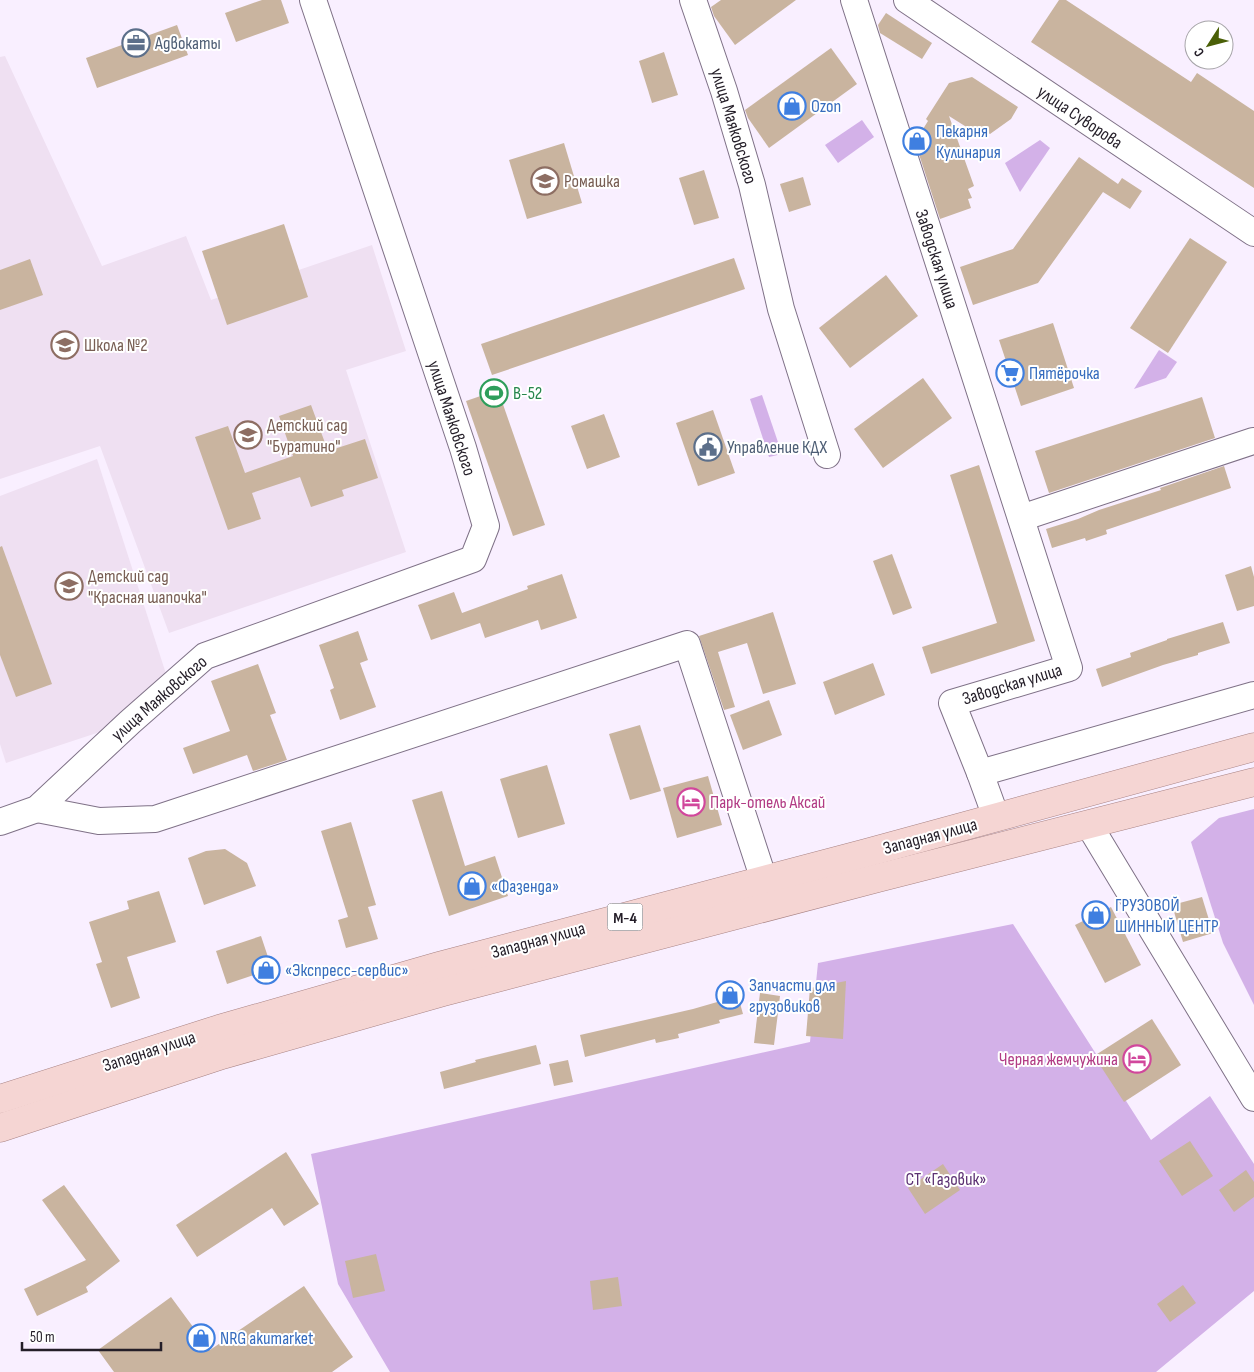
<svg xmlns="http://www.w3.org/2000/svg" width="1254" height="1372" font-family="'Sofia Sans Condensed',sans-serif">
<style>
.education{fill:#efe0f2}
.green{fill:#d3b1e8}
.building{fill:#c9b49f}
.lines{fill:none;stroke-linecap:round;stroke-linejoin:round}
.minor-casing{stroke:#7f7187;stroke-width:28}
.major-casing{stroke:#a88384;stroke-width:29}
.minor{stroke:#fff;stroke-width:26}
.major{stroke:#f5d5d3;stroke-width:28}
.labels{text-anchor:middle;stroke-width:4;stroke-linejoin:round;paint-order:stroke}
.shield{fill:#fff;stroke:#666268;stroke-width:1}
.shield-label{font-size:16px;font-weight:bold;fill:#241e28}
.service-label{font-size:18px;fill:#4e5e75;stroke:#fff;text-anchor:start}
.shop-label{font-size:18px;fill:#366cbe;stroke:#fff;text-anchor:start}
.street-label{font-size:18px;fill:#241e28;stroke:#fff}
.education-label{font-size:18px;fill:#785e54;stroke:#fff;text-anchor:start}
.leisure-label{font-size:18px;fill:#27864d;stroke:#fff;text-anchor:start}
.hotel-label{font-size:18px;fill:#b23c85;stroke:#fff;text-anchor:start}
.park-label{font-size:18px;fill:#5c3173;stroke:#fff}
</style>
<rect width="100%" height="100%" fill="#f9efff"/>
<g class="education">
<polygon points="5,56 102,266 186,236 211,300 372,245 406,351 346,370 406,552 169,633 100,446 0,479 0,57"/>
<polygon points="97,459 167,677 124,724 6,763 0,744 0,496"/>
</g>
<g class="green">
<polygon points="862,120 874,137 838,163 825,145"/>
<polygon points="1040,140 1050,148 1020,192 1005,163"/>
<polygon points="1159,350 1177,362 1166,378 1134,389"/>
<polygon points="762,395 782,454 769,457 750,399"/>
<polygon points="1254,809 1254,1005 1223,943 1191,842 1219,818"/>
<polygon points="1013,924 1151,1140 1210,1096 1254,1164 1254,1291 1156,1372 390,1372 338,1284 311,1154 810,1042 818,963"/>
</g>
<g class="building">
<polygon points="262,0 281,0 289,23 236,42 225,13"/>
<polygon points="721,0 796,0 735,45 714,16 711,7"/>
<polygon points="1059,0 1066,0 1191,82 1197,73 1254,111 1254,188 1031,42"/>
<polygon points="886,13 932,43 922,59 880,33 878,25"/>
<polygon points="177,25 188,55 97,88 86,58"/>
<polygon points="831,48 857,84 769,148 748,118 745,110"/>
<polygon points="664,52 678,95 652,103 639,61"/>
<polygon points="972,77 1018,107 1011,119 990,134 979,127 976,133 949,116 974,186 968,189 972,198 968,199 971,208 940,219 915,142 928,121 926,119 949,83"/>
<polygon points="564,143 582,203 527,219 509,160"/>
<polygon points="1079,157 1118,184 1122,178 1142,191 1130,209 1103,192 1038,283 973,305 960,267 1013,249"/>
<polygon points="704,170 719,218 694,225 679,178"/>
<polygon points="803,177 811,205 789,212 780,184"/>
<polygon points="284,224 308,297 227,325 202,251"/>
<polygon points="1190,238 1227,262 1168,353 1130,328"/>
<polygon points="734,258 745,289 492,375 481,344"/>
<polygon points="30,259 43,295 0,310 0,270"/>
<polygon points="886,275 918,316 850,368 819,328"/>
<polygon points="1053,323 1074,388 1021,406 999,340"/>
<polygon points="923,378 952,418 883,468 854,429"/>
<polygon points="498,390 545,525 513,536 466,401"/>
<polygon points="1202,397 1215,438 1049,493 1035,451"/>
<polygon points="311,405 328,451 365,439 378,478 342,490 344,496 311,507 300,477 252,493 261,519 228,530 195,437 228,426 245,473 293,456 279,416"/>
<polygon points="713,410 735,473 698,486 676,423"/>
<polygon points="604,414 620,457 587,469 571,426"/>
<polygon points="979,465 1035,641 931,674 922,647 997,623 950,475"/>
<polygon points="1224,466 1231,488 1106,530 1107,534 1086,541 1085,538 1052,548 1046,529 1078,519 1099,510 1161,490 1160,488"/>
<polygon points="2,546 52,684 16,697 0,655 0,547"/>
<polygon points="892,554 912,608 893,615 873,561"/>
<polygon points="1251,566 1254,577 1254,606 1237,611 1225,575"/>
<polygon points="562,574 577,618 541,630 538,620 485,638 480,623 431,640 418,605 454,592 462,613 528,589 527,586"/>
<polygon points="773,612 796,684 763,694 747,643 718,652 735,707 724,710 699,636"/>
<polygon points="1223,622 1230,643 1198,653 1198,655 1163,665 1102,687 1096,669 1131,657 1130,653 1167,640 1167,639"/>
<polygon points="358,631 368,660 360,663 376,707 340,720 330,690 334,688 319,645"/>
<polygon points="873,663 885,695 835,715 823,682"/>
<polygon points="258,664 276,713 270,715 287,760 253,771 247,755 193,774 183,748 230,731 211,681"/>
<polygon points="769,700 782,735 743,750 730,715"/>
<polygon points="640,725 661,791 630,800 609,734"/>
<polygon points="547,765 565,824 518,838 500,779"/>
<polygon points="708,776 722,825 677,838 663,788"/>
<polygon points="442,791 465,866 495,856 508,896 449,916 412,800"/>
<polygon points="351,822 376,905 368,907 378,939 346,948 338,920 348,917 321,831"/>
<polygon points="225,849 247,863 256,886 204,905 188,858 206,851"/>
<polygon points="159,891 176,942 127,957 140,998 111,1008 96,964 102,962 89,922 129,909 127,901"/>
<polygon points="1202,897 1213,933 1183,942 1172,905"/>
<polygon points="1111,907 1141,965 1105,983 1075,925"/>
<polygon points="261,936 272,969 227,984 216,951"/>
<polygon points="846,981 843,1039 806,1036 810,988"/>
<polygon points="760,993 780,996 774,1045 754,1043"/>
<polygon points="738,996 743,1014 719,1020 720,1023 678,1034 679,1038 656,1043 655,1039 585,1057 580,1035 693,1009"/>
<polygon points="1152,1019 1181,1065 1124,1102 1094,1056"/>
<polygon points="536,1045 541,1064 444,1089 440,1072 476,1062 475,1060"/>
<polygon points="568,1060 573,1082 554,1086 549,1064"/>
<polygon points="1190,1141 1213,1176 1182,1196 1159,1161"/>
<polygon points="286,1152 319,1204 284,1226 272,1208 197,1257 176,1225"/>
<polygon points="943,1164 960,1190 925,1214 908,1188"/>
<polygon points="1246,1170 1254,1182 1254,1197 1234,1212 1219,1190"/>
<polygon points="64,1185 120,1261 86,1287 88,1292 37,1316 24,1289 86,1260 42,1200"/>
<polygon points="376,1254 385,1291 353,1298 345,1261"/>
<polygon points="618,1277 622,1306 593,1310 590,1281"/>
<polygon points="1183,1285 1196,1303 1170,1322 1157,1304"/>
<polygon points="304,1286 353,1357 332,1372 114,1372 98,1350 171,1297 210,1350"/>
</g>
<g class="lines">
<g class="minor-casing">
<g id="minor">
<polyline points="693,0 724,91 752,185 781,309 827,455"/>
<polyline points="854,0 1069,668 952,703 980,773 996,817"/>
<polyline points="907,0 1254,233"/>
<polyline points="1021,518 1253,441"/>
<polyline points="980,773 1254,695"/>
<polyline points="37,809 99,821 155,819 687,644 764,880"/>
<polyline points="0,822 37,809 130,722 205,656 473,559 486,526 463,448 313,0"/>
<polyline points="1089,825 1254,1098"/>
</g>
</g>
<g class="major-casing">
<g id="major">
<polyline points="0,1099 219,1029 439,966 866,853 1254,747"/>
<polyline points="0,1128 222,1055 443,992 878,878 1254,782"/>
</g>
</g>
<use href="#minor" class="minor"/>
<use href="#major" class="major"/>
</g>
<defs>
<g id="office-ring" transform="scale(1.4375)"><circle r="9.5" fill="#fff" stroke="#5c6f8a" stroke-width="1.5"/><path d="M-6-3h4V-5.5h4V-3h4V5H-6ZM-1-4.5V-3h2v-1.5ZM-6 0V1H6V0Z" fill="#5c6f8a"/></g>
<g id="shop-ring" transform="scale(1.4375)"><circle r="9.5" fill="#fff" stroke="#3f7fe0" stroke-width="1.5"/><path d="M-5-2.5h2.3a2.7 3.5 0 0 1 5.4 0H5L5.5 6h-11ZM-1.5-2.5h3a1.5 2.3 0 0 0-3 0Z" fill="#3f7fe0"/></g>
<g id="school-ring" transform="scale(1.4375)"><circle r="9.5" fill="#fff" stroke="#8d6e63" stroke-width="1.5"/><path d="M0-5L7-2L0 1L-7-2ZM-4 1L0 2.5L4 1V4Q0 6-4 4Z" fill="#8d6e63"/></g>
<g id="supermarket-ring" transform="scale(1.4375)"><circle r="9.5" fill="#fff" stroke="#3f7fe0" stroke-width="1.5"/><path d="M-6-5.5h2.5l.6 2H6L4.5 2H-2.5L-4.4-4H-6ZM-1.5 3.2a1.3 1.3 0 1 0 .1 0ZM3 3.2a1.3 1.3 0 1 0 .1 0Z" fill="#3f7fe0"/></g>
<g id="stadium-ring" transform="scale(1.4375)"><circle r="9.5" fill="#fff" stroke="#2e9e5b" stroke-width="1.5"/><path d="M0-5a6.5 5 0 1 0 0 10a6.5 5 0 1 0 0-10ZM-3.5-1.8h7v3.6h-7Z" fill="#2e9e5b"/></g>
<g id="civic-ring" transform="scale(1.4375)"><circle r="9.5" fill="#fff" stroke="#5c6f8a" stroke-width="1.5"/><path d="M-.6-6.5H3V-4.5H.6V-3L4-1V1h2V6H-6V1h2V-1L-.6-3ZM-1.2 2.5V6h2.4V2.5Z" fill="#5c6f8a"/></g>
<g id="hotel-ring" transform="scale(1.4375)"><circle r="9.5" fill="#fff" stroke="#d1479c" stroke-width="1.5"/><path d="M-6-4.5h1.5V1H6V5H4.5V3h-9V5H-6ZM-4 0a1.8 1.8 0 1 1 3.6 0ZM.5 0V-2.5h3Q6-2.5 6 0Z" fill="#d1479c"/></g>
</defs>
<g fill-rule="evenodd">
<use href="#office-ring" x="136" y="43"/>
<use href="#shop-ring" x="792" y="106"/>
<use href="#shop-ring" x="917" y="141"/>
<use href="#school-ring" x="545" y="181"/>
<use href="#school-ring" x="65" y="345"/>
<use href="#supermarket-ring" x="1010" y="373"/>
<use href="#stadium-ring" x="494" y="393"/>
<use href="#school-ring" x="248" y="435"/>
<use href="#civic-ring" x="708" y="447"/>
<use href="#school-ring" x="69" y="586"/>
<use href="#hotel-ring" x="691" y="802"/>
<use href="#shop-ring" x="472" y="886"/>
<use href="#shop-ring" x="1096" y="915"/>
<use href="#shop-ring" x="266" y="970"/>
<use href="#shop-ring" x="730" y="995"/>
<use href="#hotel-ring" x="1137" y="1059"/>
<use href="#shop-ring" x="201" y="1338"/>
</g>
<g class="labels">
<rect class="shield" x="607.5" y="903.5" width="35" height="27" rx="4"/>
<g class="shield-label">
<text x="625" y="923">М-4</text>
</g>
<g class="service-label">
<text x="155" y="49">Адвокаты</text>
<text x="727" y="453">Управление КДХ</text>
</g>
<g class="shop-label">
<text x="811" y="112">Ozon</text>
<text x="936" y="137">Пекарня<tspan x="936" dy="21">Кулинария</tspan></text>
<text x="1029" y="379">Пятёрочка</text>
<text x="491" y="892">«Фазенда»</text>
<text x="1115" y="911">ГРУЗОВОЙ<tspan x="1115" dy="21">ШИННЫЙ ЦЕНТР</tspan></text>
<text x="285" y="976">«Экспресс-сервис»</text>
<text x="749" y="991">Запчасти для<tspan x="749" dy="21">грузовиков</tspan></text>
<text x="220" y="1344">NRG akumarket</text>
</g>
<g class="street-label">
<text transform="translate(1080 117) rotate(34)" y="6">улица Суворова</text>
<text transform="translate(734 126) rotate(73)" y="6">улица Маяковского</text>
<text transform="translate(937 259) rotate(72)" y="6">Заводская улица</text>
<text transform="translate(452 418) rotate(72)" y="6">улица Маяковского</text>
<text transform="translate(1012 684) rotate(-17)" y="6">Заводская улица</text>
<text transform="translate(159 698) rotate(-41)" y="6">улица Маяковского</text>
<text transform="translate(930 836) rotate(-15)" y="6">Западная улица</text>
<text transform="translate(538 940) rotate(-15)" y="6">Западная улица</text>
<text transform="translate(149 1051) rotate(-18)" y="6">Западная улица</text>
</g>
<g class="education-label">
<text x="564" y="187">Ромашка</text>
<text x="84" y="351">Школа №2</text>
<text x="267" y="431">Детский сад<tspan x="267" dy="21">"Буратино"</tspan></text>
<text x="88" y="582">Детский сад<tspan x="88" dy="21">"Красная шапочка"</tspan></text>
</g>
<g class="leisure-label">
<text x="513" y="399">В-52</text>
</g>
<g class="hotel-label">
<text x="710" y="808">Парк-отель Аксай</text>
<text x="1118" y="1065" text-anchor="end">Черная жемчужина</text>
</g>
<g class="park-label">
<text x="946" y="1185">СТ «Газовик»</text>
</g>
</g>
<g transform="translate(1209 45) rotate(234)"><circle r="24" fill="#ffffff" stroke="#a7a5a9"/>
<path d="M0-4L9 19L0 12L-9 19Z" fill="#4a5f07"/>
<text y="-8" font-size="14" font-weight="bold" text-anchor="middle" fill="#241e28">С</text>
</g>
<path d="M22 1342v8h139v-8" fill="none" stroke="#241e28" stroke-width="2.5"/>
<text x="30" y="1342" font-size="15" fill="#241e28" stroke="#ffffff" stroke-width="4" paint-order="stroke">50 m</text>
</svg>
